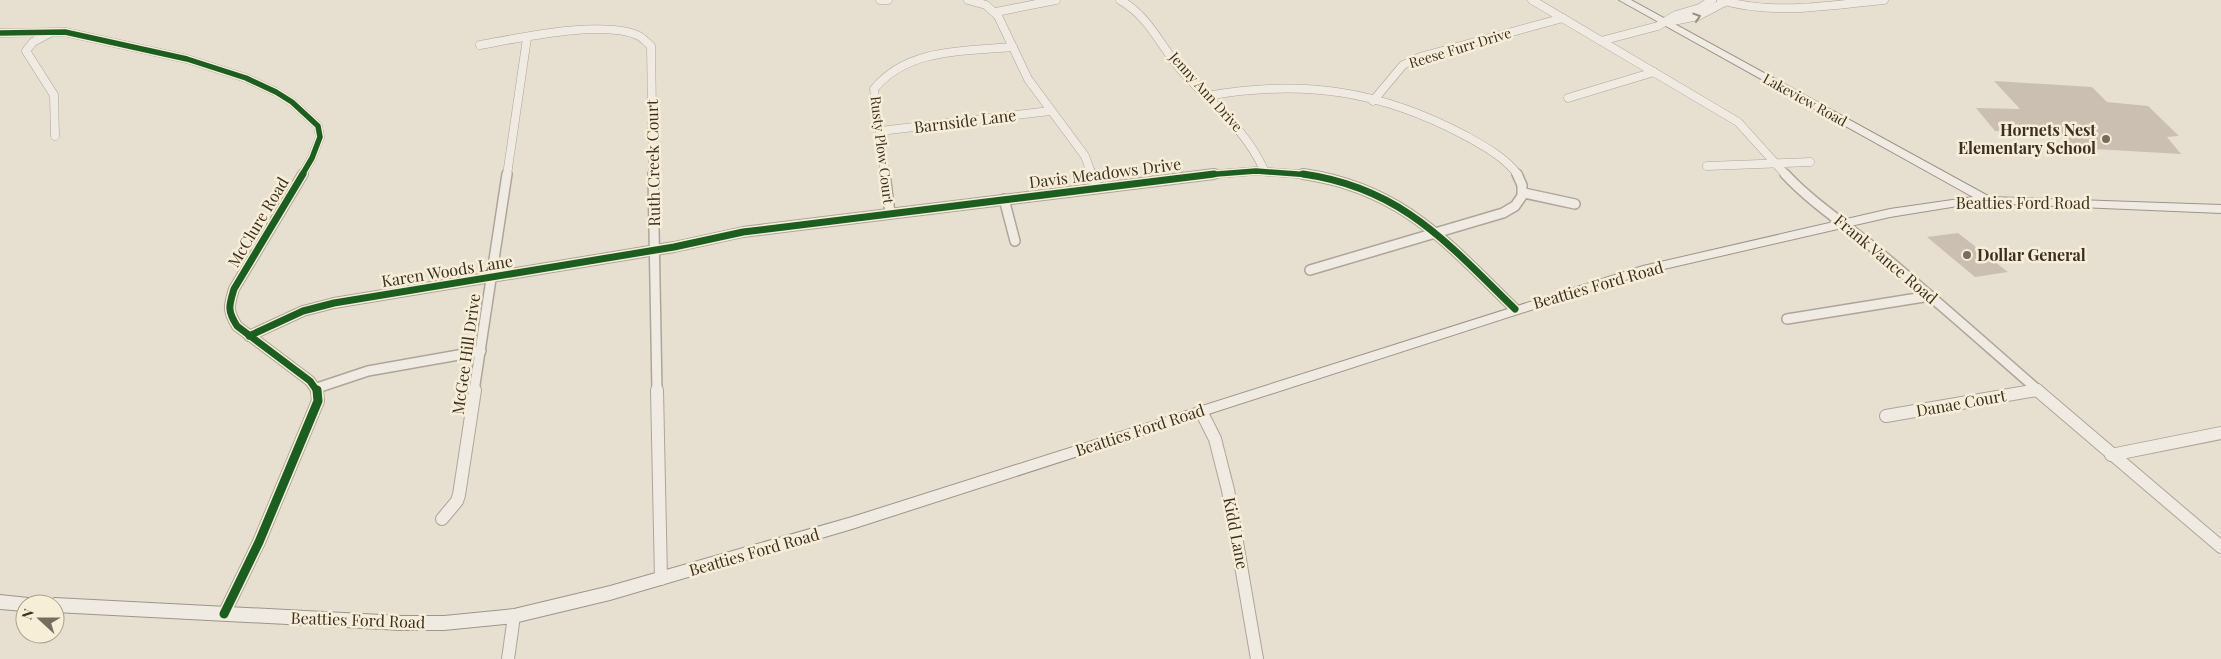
<svg xmlns="http://www.w3.org/2000/svg" width="2221" height="659" font-family="'Playfair Display',serif">
<style>
.building{fill:#cbbfb2}
.lines{fill:none;stroke-linecap:round;stroke-linejoin:round}
.street-far2-casing{stroke:#ada599;stroke-width:9}
.street-far1-casing{stroke:#ada599;stroke-width:12}
.street-casing{stroke:#ada599;stroke-width:14}
.secondary-casing{stroke:#9c958a;stroke-width:2}
.street-far2{stroke:#efebe3;stroke-width:8}
.street-far1{stroke:#efebe3;stroke-width:9}
.street{stroke:#efebe3;stroke-width:12}
.secondary{fill:#efebe3;fill-rule:evenodd}
.cycleway-far2-casing{stroke:#f7eed8;stroke-width:8}
.cycleway-far1-casing{stroke:#f7eed8;stroke-width:10}
.cycleway-casing{stroke:#f7eed8;stroke-width:12}
.cycleway-far2{stroke:#1b5e20;stroke-width:5.5}
.cycleway-far1{stroke:#1b5e20;stroke-width:7}
.cycleway{stroke:#1b5e20;stroke-width:9}
.oneway{stroke:#968c82}
.poi-dot{fill:#786c5e;stroke:#f7eed8;stroke-width:2}
.labels{text-anchor:middle;stroke-width:5;stroke-linejoin:round;paint-order:stroke}
.far-street-label{font-size:14px;fill:#3d2e20;stroke:#f7eed8}
.street-label{font-size:16px;fill:#3d2e20;stroke:#f7eed8}
.poi-label{font-size:16px;font-weight:bold;fill:#3d2e20;stroke:#f7eed8;text-anchor:end}
</style>
<rect width="100%" height="100%" fill="#e7e0d1"/>
<g class="building">
<polygon points="1994,81 2092,87 2107,102 2148,106 2179,136 2167,137 2181,154 2076,148 2060,134 1995,131 1976,108 2020,109"/>
<polygon points="1958,233 2008,272 1975,277 1927,237"/>
</g>
<g class="lines">
<g class="street-far2-casing">
<g id="street-far2">
<polyline points="880,0 888,0"/>
<polyline points="968,0 986,5 998,16 1028,79 1085,156 1092,175"/>
<path d="M1120,0C1150,17 1160,46 1182,71C1212,104 1245,128 1264,170"/>
<polyline points="1532,0 1738,122 1786,175"/>
<path d="M1721,0C1774,16 1830,5 1884,0"/>
<polyline points="996,12 1056,0"/>
<polyline points="1668,22 1698,16 1725,2"/>
<polyline points="0,33 65,32 187,59 246,78 276,92 292,102 318,126 320,137 312,158 302,175"/>
<polyline points="50,33 33,42 26,51 54,95 55,136"/>
<polyline points="1601,41 1658,26 1676,15 1700,8 1712,0"/>
<path d="M480,45C519,38 604,19 639,36C643,38 647,43 651,46L653,175"/>
<path d="M1207,96C1302,79 1380,90 1466,136C1484,146 1506,158 1518,175"/>
<polyline points="1568,98 1654,72"/>
<polyline points="1373,101 1403,65 1420,57 1563,18"/>
<polyline points="880,131 1050,111"/>
<polyline points="1707,166 1810,162"/>
<polyline points="507,175 527,38"/>
<path d="M885,175L874,89C907,48 965,51 1013,47"/>
<polyline points="1204,175 1256,171 1311,175"/>
</g>
</g>
<g class="street-far1-casing">
<g id="street-far1">
<path d="M303,174L234,289C229,306 227,310 237,326L310,381L317,391"/>
<polyline points="653,174 657,391"/>
<polyline points="885,174 890,213"/>
<polyline points="1092,174 1097,188"/>
<path d="M1303,174C1402,188 1447,243 1515,309"/>
<path d="M1785,174C1811,202 1845,224 1875,249C1930,295 1984,343 2039,391"/>
<polyline points="1524,193 1575,204"/>
<polyline points="1004,199 1015,241"/>
<polyline points="1310,270 1503,213 1515,206 1522,196 1522,185 1517,174"/>
<polyline points="1787,319 1930,296"/>
<polyline points="249,336 303,311 334,303 674,247 743,232 1214,174"/>
<polyline points="317,388 368,371 481,351"/>
<polyline points="474,391 507,174"/>
<polyline points="2030,391 2037,390"/>
</g>
</g>
<g class="street-casing">
<g id="street">
<polyline points="657,390 661,579"/>
<polyline points="2037,390 2221,547"/>
<polyline points="1201,411 1215,439 1228,490 1257,659"/>
<polyline points="1886,416 2037,390"/>
<polyline points="2111,455 2221,433"/>
<polyline points="442,519 457,501 459,495 475,390"/>
<polyline points="224,614 259,542 318,401 317,390"/>
<polyline points="508,659 514,616"/>
</g>
</g>
<g class="secondary-casing">
<g id="secondary">
<polygon points="1619,0 1631,0 1990,197 2221,205 2221,213 2011,204 1964,205 1890,217 1651,272 1599,288 852,529 610,600 514,623 444,630 401,630 55,612 55,604 47,604 49,600 55,598 401,616 444,616 514,609 610,586 852,517 1643,266 1890,209 1973,197"/>
<polygon points="0,595 38,599 41,604 25,604 25,611 0,609"/>
</g>
</g>
<use href="#street-far2" class="street-far2"/>
<use href="#street-far1" class="street-far1"/>
<use href="#street" class="street"/>
<use href="#secondary" class="secondary"/>
<g class="cycleway-far2-casing">
<g id="cycleway-far2">
<polyline points="0,33 65,32 187,59 246,78 276,92 292,102 318,126 320,137 312,158 302,175"/>
<polyline points="1204,175 1256,171 1311,175"/>
</g>
</g>
<g class="cycleway-far1-casing">
<g id="cycleway-far1">
<path d="M303,174L234,289C229,306 227,310 237,326L310,381L317,391"/>
<path d="M1303,174C1402,188 1447,243 1515,309"/>
<polyline points="249,336 303,311 334,303 674,247 743,232 1214,174"/>
</g>
</g>
<g class="cycleway-casing">
<polyline id="cycleway" points="224,614 259,542 318,401 317,390"/>
</g>
<use href="#cycleway-far2" class="cycleway-far2"/>
<use href="#cycleway-far1" class="cycleway-far1"/>
<use href="#cycleway" class="cycleway"/>
</g>
<defs><path id="oneway-chevron" d="M-2-3.5L2.5 0L-2 3.5" fill="none" stroke-width="1.6" stroke-linecap="round" stroke-linejoin="round" transform="scale(1.25)"/></defs>
<use class="oneway" href="#oneway-chevron" transform="translate(1697 17) rotate(-18)"/>
<g class="poi-dot">
<circle cx="2106" cy="139" r="5"/>
<circle cx="1967" cy="255" r="5"/>
</g>
<g class="labels">
<g class="far-street-label">
<text transform="translate(1460 48) rotate(-17)" y="5">Reese Furr Drive</text>
<text transform="translate(1206 92) rotate(48)" y="5">Jenny Ann Drive</text>
<text transform="translate(1805 100) rotate(29)" y="5">Lakeview Road</text>
<text transform="translate(882 150) rotate(83)" y="5">Rusty Plow Court</text>
</g>
<g class="street-label">
<text transform="translate(965 121) rotate(-7)" y="6">Barnside Lane</text>
<text transform="translate(653 163) rotate(-91)" y="6">Ruth Creek Court</text>
<text transform="translate(1105 173) rotate(-7)" y="6">Davis Meadows Drive</text>
<text x="2023" y="209">Beatties Ford Road</text>
<text transform="translate(258 222) rotate(-59)" y="6">McClure Road</text>
<text transform="translate(1886 259) rotate(40)" y="6">Frank Vance Road</text>
<text transform="translate(447 271) rotate(-9)" y="6">Karen Woods Lane</text>
<text transform="translate(1598 285) rotate(-16)" y="6">Beatties Ford Road</text>
<text transform="translate(466 354) rotate(-82)" y="6">McGee Hill Drive</text>
<text transform="translate(1961 403) rotate(-10)" y="6">Danae Court</text>
<text transform="translate(1140 430) rotate(-18)" y="6">Beatties Ford Road</text>
<text transform="translate(1236 533) rotate(79)" y="6">Kidd Lane</text>
<text transform="translate(754 552) rotate(-16)" y="6">Beatties Ford Road</text>
<text transform="translate(358 620) rotate(2)" y="6">Beatties Ford Road</text>
</g>
<g class="poi-label">
<text x="2096" y="136">Hornets Nest<tspan x="2096" dy="18">Elementary School</tspan></text>
<text x="1977" y="261" text-anchor="start">Dollar General</text>
</g>
</g>
<g transform="translate(40 619) rotate(291)"><circle r="24" fill="#f7eed8" stroke="#ada18e"/>
<path d="M0-4L9 19L0 12L-9 19Z" fill="#786c5e"/>
<text y="-8" font-size="14" font-weight="bold" text-anchor="middle" fill="#3d2e20">N</text>
</g>
</svg>
